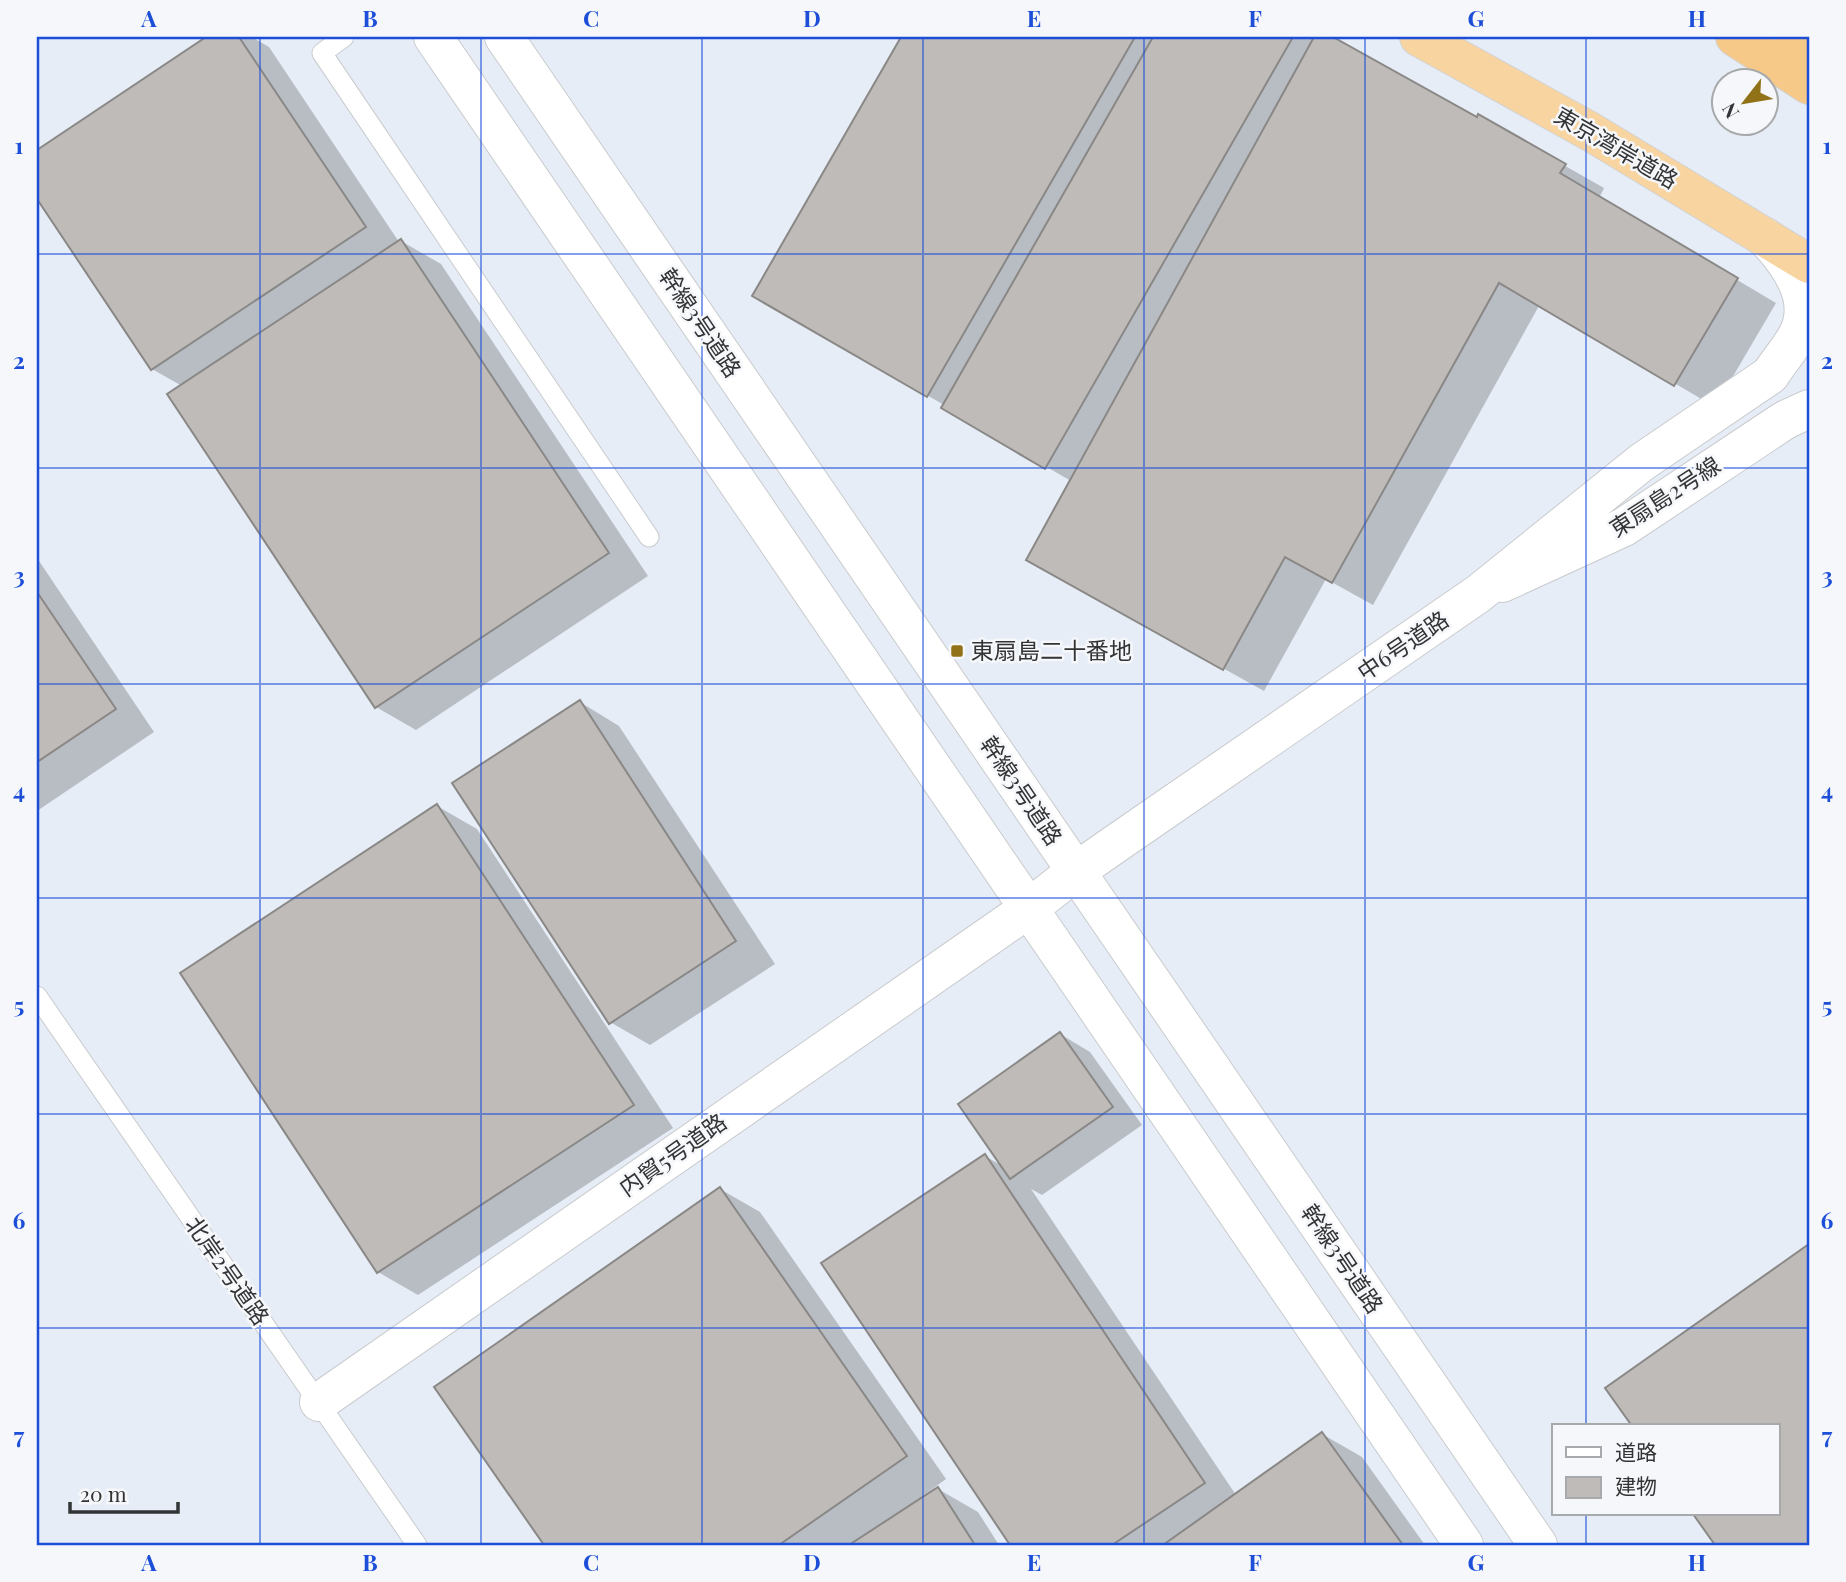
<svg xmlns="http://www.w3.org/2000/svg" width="1846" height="1582" font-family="'Playfair Display','Noto Sans JP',serif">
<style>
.built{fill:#e6edf6;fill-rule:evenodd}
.shadow{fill:#0003}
.building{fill:#bebbb9;stroke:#8a8886;stroke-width:2}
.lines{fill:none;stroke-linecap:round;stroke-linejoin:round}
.service-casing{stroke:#c9cbce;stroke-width:21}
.minor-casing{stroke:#c9cbce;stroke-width:40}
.tertiary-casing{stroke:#c9cbce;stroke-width:40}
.trunk-casing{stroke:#d2d2d3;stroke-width:40}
.motorway-casing{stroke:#d2d2d3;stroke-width:40}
.service{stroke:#fff;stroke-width:19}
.minor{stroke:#fff;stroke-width:38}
.tertiary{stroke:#fff;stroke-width:38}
.trunk{stroke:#f8d4a0;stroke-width:38}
.motorway{stroke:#f7c989;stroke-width:38}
.grid{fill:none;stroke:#1d4ed8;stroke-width:2;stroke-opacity:0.55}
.poi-dot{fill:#917218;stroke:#f5f7fa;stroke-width:2.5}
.labels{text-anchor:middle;stroke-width:5;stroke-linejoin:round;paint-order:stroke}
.street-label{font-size:23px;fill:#333435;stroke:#f5f7fa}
.poi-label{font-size:23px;fill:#333435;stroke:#f5f7fa;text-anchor:start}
.neatline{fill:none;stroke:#1d4ed8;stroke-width:2.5}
.grid-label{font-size:23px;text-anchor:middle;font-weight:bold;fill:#1d4ed8}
</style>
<rect width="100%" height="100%" fill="#f5f7fa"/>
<path class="built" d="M37,37H1809V1545H37ZM1724,80H1766V122H1724ZM1554,1426H1778V1514H1554Z"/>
<g class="shadow">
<polygon points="209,37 252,37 269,47 399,242 401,241 441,264 648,576 416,730 376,707 182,386 152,369 37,196 37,152"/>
<polygon points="903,37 1329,37 1478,120 1479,117 1604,188 1599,198 1776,303 1715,407 1540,304 1373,605 1326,579 1264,691 1068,582 1071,481 943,407 944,405 755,295"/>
<polygon points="37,558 154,732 37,811"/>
<polygon points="580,702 619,726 775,964 650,1045 610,1022"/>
<polygon points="437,806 477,829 673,1128 418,1295 378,1272"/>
<polygon points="1060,1034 1090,1052 1142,1125 1042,1195 1031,1189 1236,1495 1322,1434 1362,1457 1425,1545 1012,1545 824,1264 985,1156 1004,1167"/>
<polygon points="720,1189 760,1212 946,1479 921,1497 923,1499 938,1489 978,1512 999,1545 547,1545 437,1388"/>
<polygon points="1809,1246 1809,1545 1717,1545 1695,1514 1778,1514 1778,1426 1634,1426 1607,1389"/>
</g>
<g class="building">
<polygon points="206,37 239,37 366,227 151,370 37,199 37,150"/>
<polygon points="901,37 1135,37 927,397 752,296"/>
<polygon points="1153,37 1293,37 1045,469 941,408"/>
<polygon points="1314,37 1333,37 1477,117 1478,114 1566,164 1560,173 1738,278 1674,386 1499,283 1332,583 1285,557 1223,670 1026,560"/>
<polygon points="401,239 609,553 375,708 167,394"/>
<polygon points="37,592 116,709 37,762"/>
<polygon points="580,700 736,941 609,1024 452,783"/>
<polygon points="437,804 634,1105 377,1273 180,973"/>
<polygon points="1060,1032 1113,1107 1010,1179 958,1104"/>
<polygon points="985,1154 1205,1483 1112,1545 1010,1545 821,1263"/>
<polygon points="720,1187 907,1456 779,1545 544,1545 434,1387"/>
<polygon points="1809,1244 1809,1545 1715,1545 1693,1514 1778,1514 1778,1426 1632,1426 1605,1388"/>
<polygon points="1322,1432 1403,1545 1163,1545"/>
<polygon points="938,1487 975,1545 849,1545"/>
</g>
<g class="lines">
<g class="service-casing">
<g id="service">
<polyline points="344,37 322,53 649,537"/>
<polyline points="37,996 417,1545"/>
</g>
</g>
<g class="minor-casing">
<g id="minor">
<path d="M1765,237C1788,262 1816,298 1798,334C1791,348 1779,361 1770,375"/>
<polyline points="1502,583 1624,527 1785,420 1809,409"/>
<polyline points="319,1402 1028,909"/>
</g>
</g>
<g class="tertiary-casing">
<g id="tertiary">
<polyline points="433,37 1464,1545"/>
<polyline points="504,37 1538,1545"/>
<polyline points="1028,909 1075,872 1121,840 1478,594 1642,462 1770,375"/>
</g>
</g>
<g class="trunk-casing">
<polyline id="trunk" points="1419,37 1591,132 1809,264"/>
</g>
<g class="motorway-casing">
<g id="motorway">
<polyline points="1735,37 1809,85"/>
<polyline points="1794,37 1809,46"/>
</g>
</g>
<use href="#service" class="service"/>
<use href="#minor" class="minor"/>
<use href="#tertiary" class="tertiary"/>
<use href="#trunk" class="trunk"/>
<use href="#motorway" class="motorway"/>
</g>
<path class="grid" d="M260,37V1545M481,37V1545M702,37V1545M923,37V1545M1144,37V1545M1365,37V1545M1586,37V1426M37,254H1809M37,468H1809M37,684H1809M37,898H1809M37,1114H1809M37,1328H1809M1586,1514V1545"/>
<rect class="poi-dot" x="950" y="644" width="14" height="14" rx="3.5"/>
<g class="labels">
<g class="street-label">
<text transform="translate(1616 148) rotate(30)" y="8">東京湾岸道路</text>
<text transform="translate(700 323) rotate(56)" y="8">幹線3号道路</text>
<text transform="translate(1665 497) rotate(-33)" y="8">東扇島2号線</text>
<text transform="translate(1403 646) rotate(-34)" y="8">中6号道路</text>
<text transform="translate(1021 791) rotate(56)" y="8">幹線3号道路</text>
<text transform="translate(673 1155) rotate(-35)" y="8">内貿5号道路</text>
<text transform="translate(1342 1259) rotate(56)" y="8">幹線3号道路</text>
<text transform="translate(227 1271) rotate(55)" y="8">北岸2号道路</text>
</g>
<g class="poi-label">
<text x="971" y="659">東扇島二十番地</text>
</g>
</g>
<rect width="1846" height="1582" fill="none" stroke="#f5f7fa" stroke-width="77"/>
<rect x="1552" y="1424" width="228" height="91" fill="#f5f7fa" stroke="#a7a9ab" stroke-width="2"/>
<rect x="1566" y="1447" width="35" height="10" fill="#ffffff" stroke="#a7a9ab" stroke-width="2"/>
<text x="1615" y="1460" font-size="21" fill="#333435">道路</text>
<rect x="1566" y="1477" width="35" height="21" fill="#bebbb9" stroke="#a7a9ab" stroke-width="2"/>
<text x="1615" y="1494" font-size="21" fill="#333435">建物</text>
<g transform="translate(1745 102) rotate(239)"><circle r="33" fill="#f5f7fa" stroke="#a7a9ab" stroke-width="2"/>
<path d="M0-5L12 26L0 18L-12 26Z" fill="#917218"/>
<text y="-10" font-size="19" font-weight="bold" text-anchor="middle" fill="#333435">N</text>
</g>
<path d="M70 1502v10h108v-10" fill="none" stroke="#333435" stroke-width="3.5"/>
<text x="80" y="1502" font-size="21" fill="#333435" stroke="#f5f7fa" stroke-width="5" paint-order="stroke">20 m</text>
<rect x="38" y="38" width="1770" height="1506" class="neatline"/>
<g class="grid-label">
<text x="149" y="27">A</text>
<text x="370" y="27">B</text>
<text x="591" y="27">C</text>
<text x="812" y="27">D</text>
<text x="1034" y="27">E</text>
<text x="1255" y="27">F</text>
<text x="1476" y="27">G</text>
<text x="1697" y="27">H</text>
<text x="19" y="154">1</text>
<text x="1827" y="154">1</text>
<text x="19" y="369">2</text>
<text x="1827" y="369">2</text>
<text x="19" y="584">3</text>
<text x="1827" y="584">3</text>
<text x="19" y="799">4</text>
<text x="1827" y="799">4</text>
<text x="19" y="1014">5</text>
<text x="1827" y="1014">5</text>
<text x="19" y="1229">6</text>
<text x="1827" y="1229">6</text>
<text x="19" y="1444">7</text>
<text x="1827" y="1444">7</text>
<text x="149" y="1571">A</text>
<text x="370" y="1571">B</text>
<text x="591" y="1571">C</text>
<text x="812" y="1571">D</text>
<text x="1034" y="1571">E</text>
<text x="1255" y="1571">F</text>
<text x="1476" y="1571">G</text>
<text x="1697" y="1571">H</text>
</g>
</svg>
